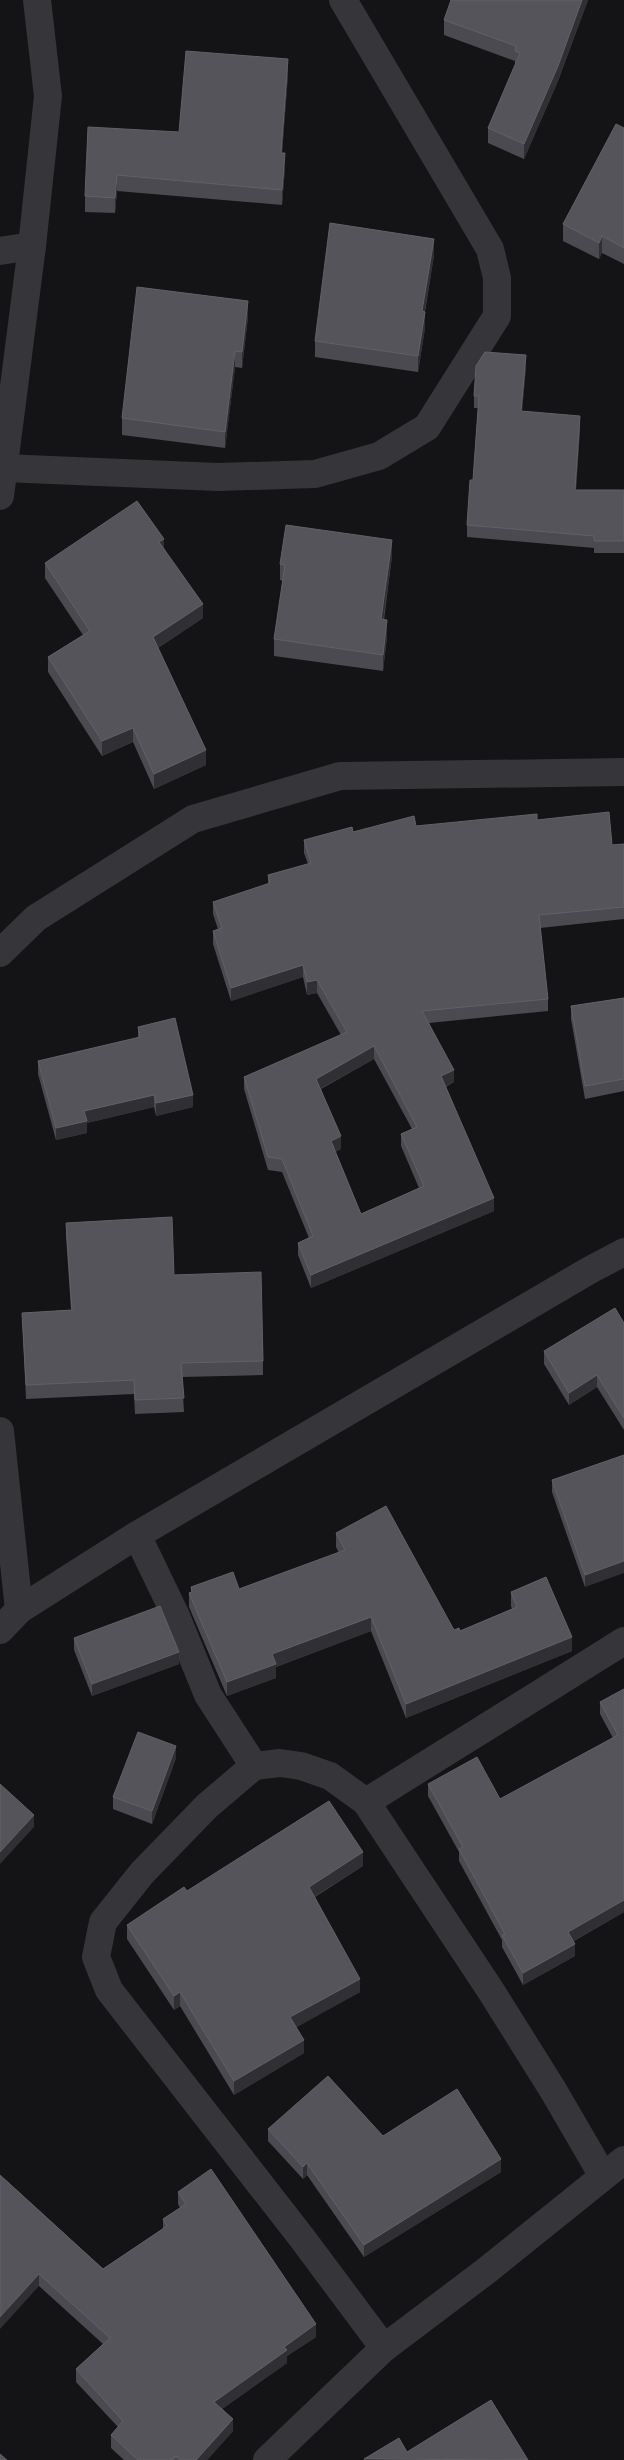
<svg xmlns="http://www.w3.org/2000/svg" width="624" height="2460" font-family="Signika,sans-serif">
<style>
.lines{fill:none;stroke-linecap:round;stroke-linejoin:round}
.street{stroke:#35353a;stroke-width:28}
.wall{fill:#4a4a50;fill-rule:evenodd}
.shaded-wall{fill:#303034}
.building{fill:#54545a;stroke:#616268;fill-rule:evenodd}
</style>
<rect width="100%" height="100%" fill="#141315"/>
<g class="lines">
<g class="street">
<polyline points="0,251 32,246"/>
<polyline points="4,468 218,477 315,474 379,456 427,427 497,316 497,278 490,249 343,0"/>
<polyline points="0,496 32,246 48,96 37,0"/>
<polyline points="0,953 36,918 193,819 340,776 624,772"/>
<polyline points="0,1431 19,1610"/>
<polyline points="137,1535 176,1616 208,1695 254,1766 207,1806 142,1873 103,1922 96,1957 109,1990 302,2238 384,2348"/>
<polyline points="0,1630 19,1610 137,1535 590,1270 624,1252"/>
<polyline points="254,1766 280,1763 301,1766 330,1776 366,1802 491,1991 553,2090 603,2176"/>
<polyline points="366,1802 624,1641"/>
<polyline points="267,2460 384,2348 486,2271 624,2160"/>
</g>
</g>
<g class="wall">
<polygon points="451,0 588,0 558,81 524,159 488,143 488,128 515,66 515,61 444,35 444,20"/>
<polygon points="288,75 282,153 285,168 282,205 117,191 115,213 85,212 85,196 179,132"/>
<polygon points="624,128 624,264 602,253 599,259 563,241 563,224"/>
<polygon points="434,255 425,312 425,328 418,372 315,357 315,341"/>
<polygon points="248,317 242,368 235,367 225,448 122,435 122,418"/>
<polygon points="526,367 522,411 580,428 576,490 624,490 624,553 594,553 594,548 467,537 467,525 473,480 478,408 474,408 474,396"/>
<polygon points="164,548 203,618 158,648 206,765 154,789 133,742 102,756 48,672 48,657 83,635 45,578 45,563"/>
<polygon points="392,556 384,620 387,637 383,671 274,656 274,639 283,581 280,580 280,564"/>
<path d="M537,820L612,845L624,844V919L540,928L548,999V1011L429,1023L454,1082L446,1087L494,1211L311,1288L298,1255V1243L309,1238L282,1172L268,1170L244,1089V1077L341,1035L317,993L307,995L303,977L231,1001L213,944V931L218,929L213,914V902L268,884V875L308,864L304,853V840L353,832L416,826ZM374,1059L412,1129L401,1134V1146L419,1188L361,1214L335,1152L341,1149L321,1089Z"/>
<polygon points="624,998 624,1091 585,1099 571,1019 571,1006"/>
<polygon points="138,1027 193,1107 156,1116 154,1107 87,1123 87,1133 56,1140 38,1074 38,1061 138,1038"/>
<polygon points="66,1223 174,1275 263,1361 263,1375 182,1377 184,1412 135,1414 134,1394 26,1399 22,1313 71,1310 66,1236"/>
<polygon points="624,1323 624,1430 597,1387 569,1405 544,1364 544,1351"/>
<polygon points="624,1455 585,1587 552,1492 552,1480"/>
<polygon points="336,1533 454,1630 460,1631 512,1609 511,1606 511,1592 572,1651 406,1718 371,1631 276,1667 276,1678 227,1696 189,1607 189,1593 191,1592 191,1587 239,1589 339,1553 336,1547"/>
<polygon points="74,1638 179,1664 92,1696 74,1650"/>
<polygon points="624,1689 624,1912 574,1941 575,1956 523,1985 502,1947 502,1940 459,1861 459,1852 428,1796 428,1784 500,1799 613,1738 600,1714 600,1702"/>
<polygon points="176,1758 152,1824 113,1809 113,1797"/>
<polygon points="363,1866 315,1897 360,1992 296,2027 304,2053 234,2095 180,2006 174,2010 127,1939 127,1925 187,1891"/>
<polygon points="268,2129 383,2136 501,2172 364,2257 307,2175 303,2179 268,2141"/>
<polygon points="0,2175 103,2269 163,2229 163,2219 180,2208 178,2204 178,2192 316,2337 287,2356 287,2363 222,2409 233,2431 207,2460 124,2460 111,2448 111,2435 118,2427 76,2382 76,2369 103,2344 39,2286"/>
</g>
<g class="shaded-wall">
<polygon points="582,0 588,0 558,81 524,159 524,144"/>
<polygon points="288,59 288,75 281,168 281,153"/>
<polygon points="285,153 285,168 282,205 282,190"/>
<polygon points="117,175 117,191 115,213 115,198"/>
<polygon points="602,236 602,253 599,259 599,243"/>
<polygon points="434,239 434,255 422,328 422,311"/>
<polygon points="248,301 248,317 242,368 242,352"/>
<polygon points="425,312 425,328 418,372 418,356"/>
<polygon points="235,351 235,367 225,448 225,432"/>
<polygon points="526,355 526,367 521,423 521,411"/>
<polygon points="580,416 580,428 575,503 575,490"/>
<polygon points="164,539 164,553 159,542"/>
<polygon points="392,540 392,556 381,636 381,619"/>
<polygon points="203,604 203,618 153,651 153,637"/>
<polygon points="387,620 387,637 383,671 383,655"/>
<polygon points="133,728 133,742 102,756 102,741"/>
<polygon points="206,750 206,765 154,789 154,774"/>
<polygon points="303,965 303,977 231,1001 231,988"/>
<polygon points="317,980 317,993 307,995 307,982"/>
<polygon points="374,1046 374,1059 316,1091 316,1079"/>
<polygon points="454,1070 454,1082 441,1089 441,1076"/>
<polygon points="154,1095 154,1107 87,1123 87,1133 56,1140 56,1128 84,1111"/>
<polygon points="193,1095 193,1107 156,1116 156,1103"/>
<polygon points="341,1136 341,1149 331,1154 331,1141"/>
<polygon points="494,1198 494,1211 311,1288 311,1275"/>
<polygon points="597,1375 597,1387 569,1405 569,1393"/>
<polygon points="624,1561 624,1573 585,1587 585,1575"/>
<polygon points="371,1617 371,1631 276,1667 276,1678 227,1696 227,1682 272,1654"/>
<polygon points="572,1637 572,1651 406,1718 406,1704"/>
<polygon points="179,1652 179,1664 92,1696 92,1684"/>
<polygon points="176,1746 176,1758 152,1824 152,1811"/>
<polygon points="34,1815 34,1827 0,1864 0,1852"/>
<polygon points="363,1852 363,1866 309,1900 309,1887"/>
<polygon points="624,1900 624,1912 568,1944 568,1932"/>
<polygon points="575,1944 575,1956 523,1985 523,1973"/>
<polygon points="360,1979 360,1992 290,2031 290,2017"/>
<polygon points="180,1992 180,2006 174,2010 174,1996"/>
<polygon points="304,2040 304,2053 234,2095 234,2081"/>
<polygon points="501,2159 501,2172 364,2257 364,2245"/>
<polygon points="307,2163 307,2175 303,2179 303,2167"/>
<polygon points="39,2274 39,2286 0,2329 0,2317"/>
<polygon points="316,2324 316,2337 287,2356 287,2363 214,2415 214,2402 284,2347"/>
<polygon points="233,2419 233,2431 207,2460 196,2460"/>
</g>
<g class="building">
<polygon points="451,0 582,0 558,66 524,144 488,128 520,53 515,51 516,46 444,20"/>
<polygon points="186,51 288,59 281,153 285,153 282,190 117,175 115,198 85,196 88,127 179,132"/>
<polygon points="616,124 624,128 624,248 602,236 599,243 563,224"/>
<polygon points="330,223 434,239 422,311 425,312 418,356 315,341"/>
<polygon points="137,287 248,301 242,352 235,351 225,432 122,418"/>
<polygon points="485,352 526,355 521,411 580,416 575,490 624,490 624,541 594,541 594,536 467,525 470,480 473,480 479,396 474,396 476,366"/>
<polygon points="137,501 164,539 159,542 203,604 153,637 206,750 154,774 133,728 102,741 48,657 90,631 45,563"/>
<polygon points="286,525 392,540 381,619 387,620 383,655 274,639 285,565 280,564"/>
<path d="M609,812L612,845L624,844V907L539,915L548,999L422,1011L454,1070L441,1076L494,1198L311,1275L298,1243L313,1236L282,1159L268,1157L244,1077L347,1032L317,980L307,982L303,965L231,988L213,931L222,928L213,902L270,883L268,875L311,863L304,840L352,827L353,832L414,816L416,826L537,814V820ZM374,1046L417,1127L401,1134L424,1186L361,1214L331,1141L341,1136L316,1079Z"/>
<polygon points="624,998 624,1079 585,1086 571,1006"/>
<polygon points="175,1018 193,1095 156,1103 154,1095 84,1111 87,1121 56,1128 38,1061 140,1037 138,1027"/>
<polygon points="172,1217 174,1275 261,1272 263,1361 181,1363 184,1398 135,1400 134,1380 26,1385 22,1313 72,1310 66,1223"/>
<polygon points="615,1308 624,1323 624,1418 597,1375 569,1393 544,1351"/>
<polygon points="624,1455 624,1561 585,1575 552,1480"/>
<polygon points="386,1506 454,1630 459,1628 460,1631 517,1607 511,1592 546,1577 572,1637 406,1704 371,1617 272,1654 276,1664 227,1682 189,1593 192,1592 191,1587 233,1572 239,1589 345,1550 336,1533"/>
<polygon points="160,1606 179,1652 92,1684 74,1638"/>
<polygon points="624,1689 624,1900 568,1932 575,1944 523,1973 502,1935 505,1934 459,1849 463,1847 428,1784 477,1757 500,1799 618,1735 600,1702"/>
<polygon points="138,1732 176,1746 152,1811 113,1797"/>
<polygon points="0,1784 34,1815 0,1852"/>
<polygon points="329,1801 363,1852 309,1887 360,1979 290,2017 304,2040 234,2081 180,1992 174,1996 127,1925 184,1887 187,1891"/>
<polygon points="328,2076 383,2136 457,2089 501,2159 364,2245 307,2163 303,2167 268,2129"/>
<polygon points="211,2169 316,2324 284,2347 287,2350 214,2402 233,2419 196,2460 181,2460 176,2456 172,2460 138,2460 111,2435 123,2421 76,2369 110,2338 39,2274 0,2317 0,2175 103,2269 167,2226 163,2219 186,2204 178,2192"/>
<polygon points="491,2400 528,2460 364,2459 399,2438 407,2452"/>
<polygon points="0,2454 7,2460 0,2460"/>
</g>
</svg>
